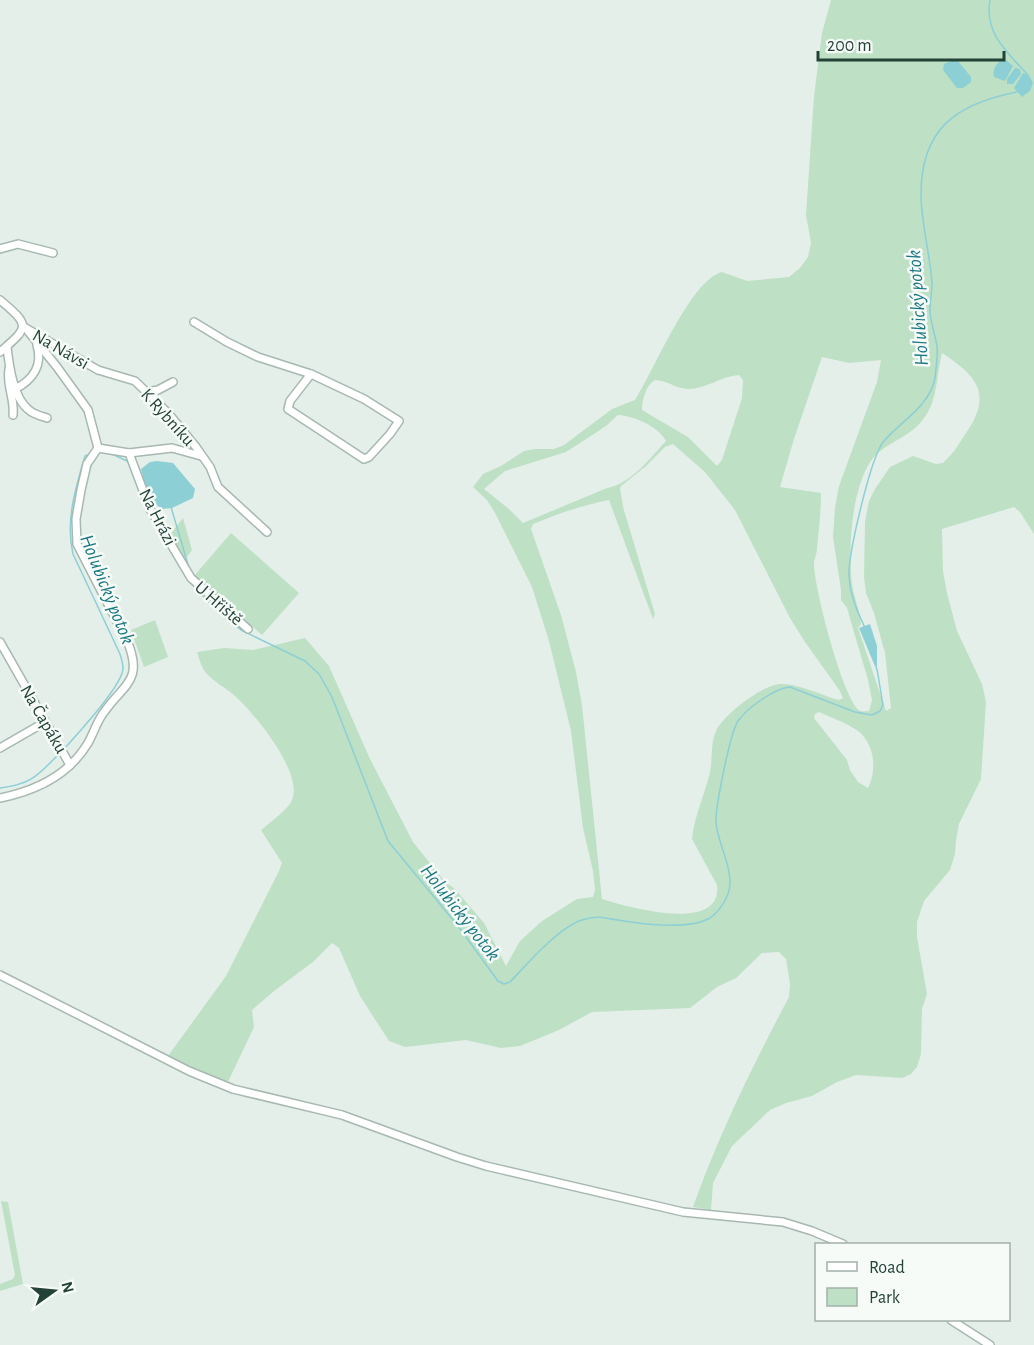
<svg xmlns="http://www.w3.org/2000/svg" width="1034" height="1345" font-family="'Alegreya Sans',sans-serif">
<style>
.green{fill:#bee0c5;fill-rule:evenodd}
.water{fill:#8ccfd5}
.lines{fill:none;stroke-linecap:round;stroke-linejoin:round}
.stream{stroke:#8ccfd5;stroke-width:1.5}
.minor-casing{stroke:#a7b8b1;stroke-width:10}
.minor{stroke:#fff;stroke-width:7}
.labels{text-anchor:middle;stroke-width:5;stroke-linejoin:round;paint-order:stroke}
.street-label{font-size:18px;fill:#234238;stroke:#f6fbf8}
.water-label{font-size:20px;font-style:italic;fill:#1a7782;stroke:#f6fbf8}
</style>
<rect width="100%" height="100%" fill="#e5efea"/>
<g class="green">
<path d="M831,0H1034V534L1020,512L1014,507L942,529L943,571L947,593L957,631L982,684L986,702L981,779L959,824L956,840L955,854L950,870L924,901L917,922V937L927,994L922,1009L921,1054L917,1067L911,1074L902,1078L856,1075L837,1082L812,1096L786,1103L770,1110L732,1146L713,1183L711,1210L693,1207C719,1134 753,1065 789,997L790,984L786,959L779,952L762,953L736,978L717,987L690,1008L592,1012L559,1030L520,1046L501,1048L466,1040L405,1047L389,1041L360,996L339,948L332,943L313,962L274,991L252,1010L254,1027L227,1084L168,1056L226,976L279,871L282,863L261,830C269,823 286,811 291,802C306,775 254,713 235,696C226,688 214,682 206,673C201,667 199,658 197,652L224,648L253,650L305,638L329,666L370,759L413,842L446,883L454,888L484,923L506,966L520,941L542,921L577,899L593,897L595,890L593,871L583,828L571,731L549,641L532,587L495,513L487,500L473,487L483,474L501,466L524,451L535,449H554L564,445L612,409L635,400C653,373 690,280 722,272L747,281L789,277L800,268L808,257L811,243L806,215L814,96L822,33ZM942,353C977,376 993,394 966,433C959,444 953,454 943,463L936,464L913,456L890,467L875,489L869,501L865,522L864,577L866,593L874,613L885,653L891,708L886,711L858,628L861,624C860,610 854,598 852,584C848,549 851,487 873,458C884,445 901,440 914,429C939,408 935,381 942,353ZM822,357L849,363L881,360L877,382L839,486L835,507L833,537L841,590V600L847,608L868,680L872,700L869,711C866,711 863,712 860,711C843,700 813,584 814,562C815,557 817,553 817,548C819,530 821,511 821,493L780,487L794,439ZM739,375L743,380L742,398L722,460L717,466L688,437L642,410C642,400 646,385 655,380C667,380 676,389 688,389C706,389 722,376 739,375ZM618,415C634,416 658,426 666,441C650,458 631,484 607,488L523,523L509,509L484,489L505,471L566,452L606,426ZM673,444L705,472L735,510L790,618L805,642L840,691L843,698L839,700L835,699C819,694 799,684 782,684C764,683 723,715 716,731C710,745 713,758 710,772C705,794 694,817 692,839L717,885C723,935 624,906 602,899L582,705L576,672L561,615L531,529L533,524C557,514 583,505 609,500L653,619L655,614L623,507L620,488L621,486L646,466L665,447ZM819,712C832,718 847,723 858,731C875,744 877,771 868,788L858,782L850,770L847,760L814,718L815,714Z"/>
<polygon points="183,518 192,550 184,561 168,537"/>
<polygon points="231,533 299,593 262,635 194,576"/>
<polygon points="155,620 168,657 144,667 131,630"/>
<polygon points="1,1201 8,1202 23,1284 0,1291 0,1284 13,1279 15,1275"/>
</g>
<g class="water">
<path d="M1001,60H1006L1013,66L1005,81L994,77C992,71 996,64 1001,60Z"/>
<polygon points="951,61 958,61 971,77 971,82 963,88 957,88 943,70 944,64"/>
<polygon points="1015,68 1020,69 1021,74 1013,84 1007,84 1007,79"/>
<polygon points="1023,73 1029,75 1033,83 1030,91 1022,97 1014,88"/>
<path d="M157,461L173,463L195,489L193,498L172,508L162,509C148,500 145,485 141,469L150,462Z"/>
<polygon points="870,624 877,646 877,671 859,628"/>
</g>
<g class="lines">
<g class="stream">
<path d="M990,0C984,33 1007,52 1027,74"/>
<polyline points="112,454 129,462"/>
<polyline points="171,507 189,568"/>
<path d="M193,585L218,612L241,630L305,661L319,674L332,697L388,841L458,926L498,981L504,984L510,982C528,963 558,928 582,920C597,915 603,918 618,920C641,924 687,930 708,919C716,915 725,903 728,894C736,873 718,845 716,823C715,809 730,733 738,721C747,708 775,688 790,687L855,712L872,715L880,711L883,705L877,669"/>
<path d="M865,628C857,610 850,596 849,576C848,555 871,455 884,441C901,421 930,406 935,378C936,368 938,356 937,346C935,334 930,322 930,310C930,301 932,292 932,283C930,255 922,226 921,197C920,130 955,104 1017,92"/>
<path d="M65,748C78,733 123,685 123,668C123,663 121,658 120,654L73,554C65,521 76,487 85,456L90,454"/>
<path d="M0,788C32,784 38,775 59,754"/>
</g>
<g class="minor-casing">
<g id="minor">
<polyline points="0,249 18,244 53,253"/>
<path d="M0,300C31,326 29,327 0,352"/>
<polyline points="194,322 227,342 258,357 311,374 364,399 399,421 390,434 369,457 364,459 288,409 290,401 311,374"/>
<polyline points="24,327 98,370 135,381 168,413 196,447 210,467 218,487 267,532"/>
<polyline points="28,331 57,367 88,410 98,448"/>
<path d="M7,347C9,365 13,398 29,410C33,414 41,416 47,418"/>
<path d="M9,369C6,385 15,399 13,415"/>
<path d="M15,389C33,380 43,365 37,345"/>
<polyline points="147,392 158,390 173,382"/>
<polyline points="98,448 129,453 172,448 201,456"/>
<polyline points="129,453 150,509 191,578 248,629"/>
<polyline points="0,642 70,765"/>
<polyline points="0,748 45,722"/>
<path d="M0,798C35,791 69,775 88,743C94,733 97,720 105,711C124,684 143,681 128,643L77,544L76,519L81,490L87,464L98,448"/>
<polyline points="0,975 189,1071 233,1089 342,1115 457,1157 486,1166 683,1212 783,1222 812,1231 843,1244"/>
<polyline points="951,1320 990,1345"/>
</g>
</g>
<use href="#minor" class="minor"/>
</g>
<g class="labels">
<g class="street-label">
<text transform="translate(61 349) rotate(30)" y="6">Na Návsi</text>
<text transform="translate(168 417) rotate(48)" y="6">K Rybníku</text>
<text transform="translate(158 517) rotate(63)" y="6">Na Hrázi</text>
<text transform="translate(219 603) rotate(41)" y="6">U Hřiště</text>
<text transform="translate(44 719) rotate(60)" y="6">Na Čapáku</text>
</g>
<g class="water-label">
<text transform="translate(917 308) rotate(-94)" y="7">Holubický potok</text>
<text transform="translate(108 589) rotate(68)" y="7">Holubický potok</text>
<text transform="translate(461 912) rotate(52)" y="7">Holubický potok</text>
</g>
</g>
<rect x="815" y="1243" width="195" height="78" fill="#f6fbf8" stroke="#a2b1ab" stroke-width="1.5"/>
<rect x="827" y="1262" width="30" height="9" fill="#ffffff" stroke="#a2b1ab" stroke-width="1.5"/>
<text x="869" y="1273" font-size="18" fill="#234238">Road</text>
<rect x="827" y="1288" width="30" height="18" fill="#bee0c5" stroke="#a2b1ab" stroke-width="1.5"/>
<text x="869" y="1303" font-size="18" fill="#234238">Park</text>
<g transform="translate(54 1291) rotate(75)" stroke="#f6fbf8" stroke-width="4.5" paint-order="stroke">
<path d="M0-4.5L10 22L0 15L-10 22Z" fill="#234238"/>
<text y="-9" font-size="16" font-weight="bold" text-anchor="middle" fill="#234238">N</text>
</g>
<path d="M818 51v9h186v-9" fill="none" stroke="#234238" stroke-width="3"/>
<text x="827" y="51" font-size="18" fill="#234238" stroke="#f6fbf8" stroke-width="4.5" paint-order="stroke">200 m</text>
</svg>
